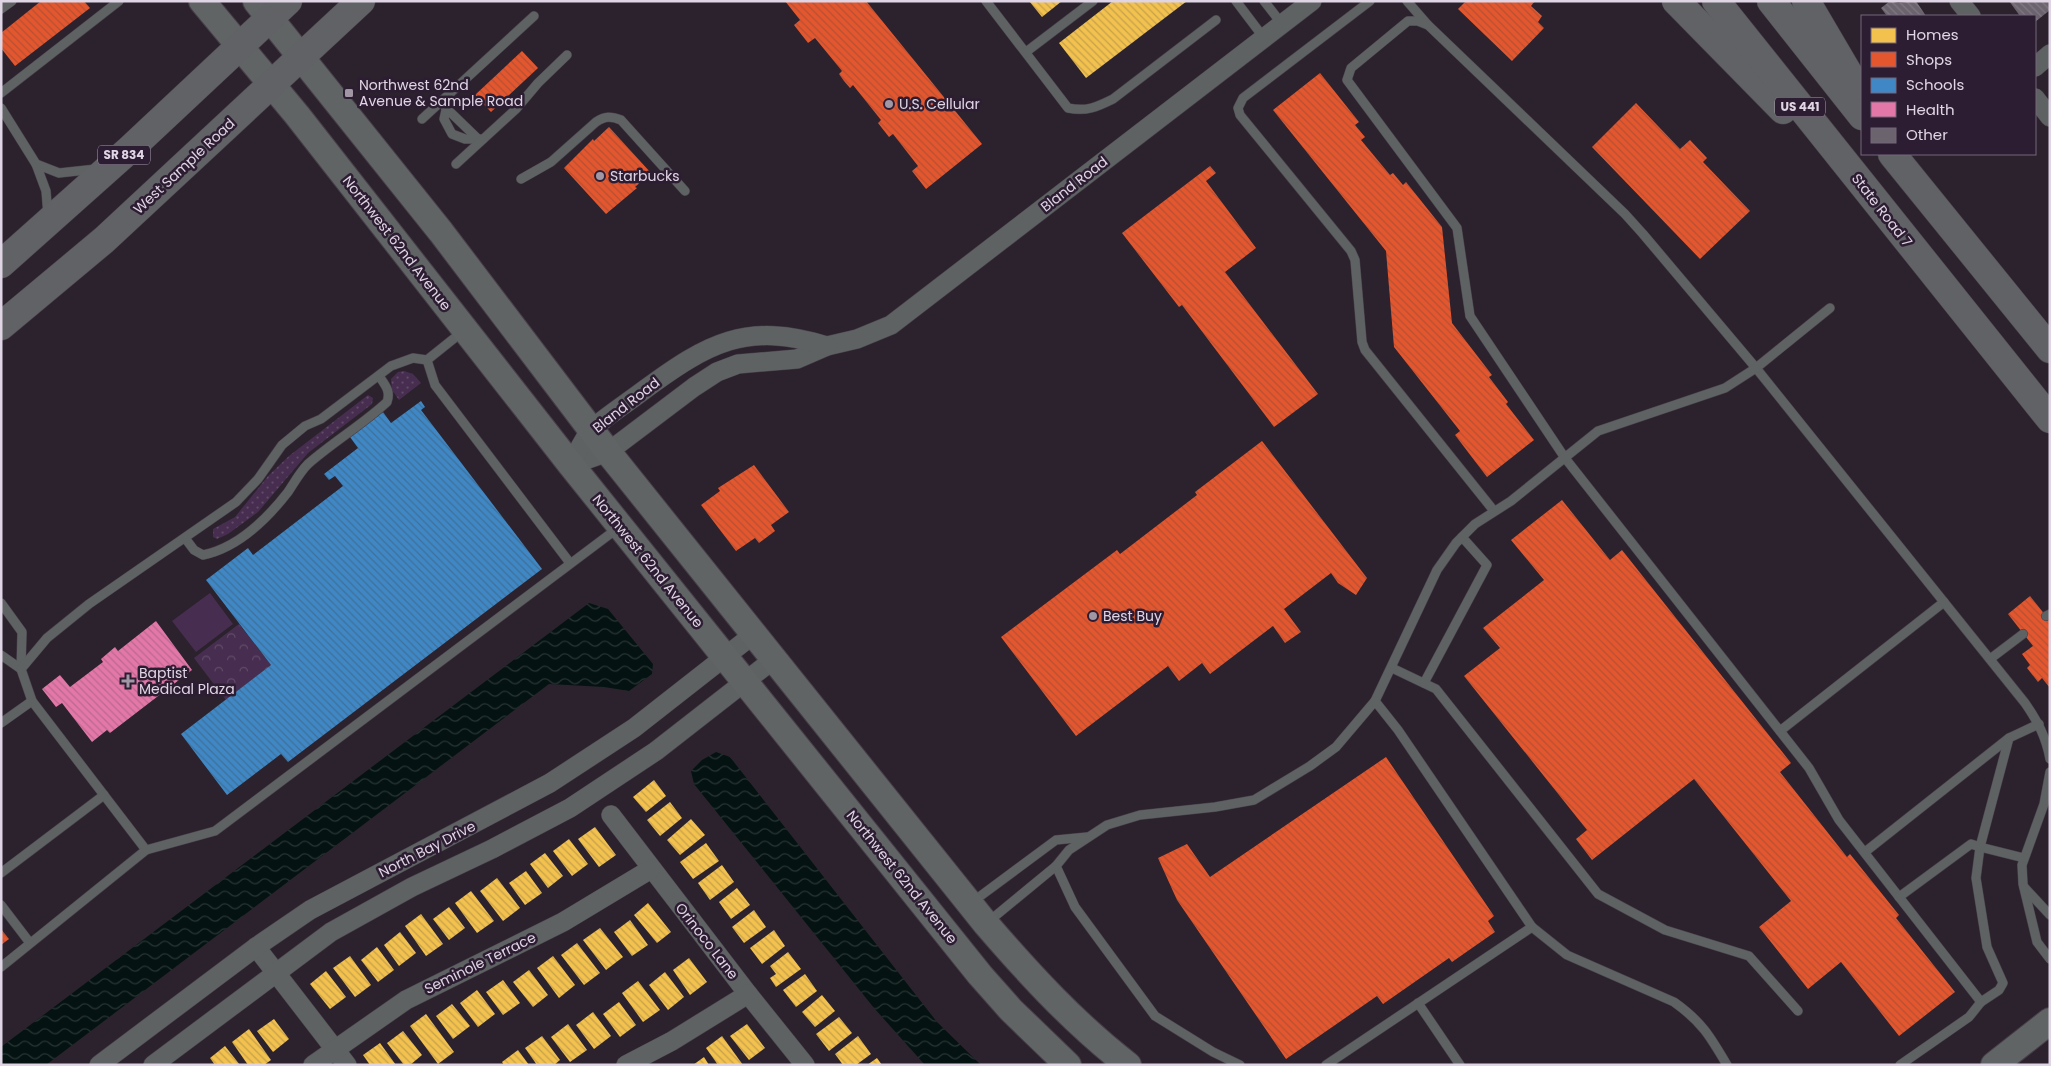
<svg xmlns="http://www.w3.org/2000/svg" width="2051" height="1066" font-family="Poppins,sans-serif">
<style>
.grass{fill:url(#grass-dots)}
.park{fill:url(#park-crowns)}
.pitch{fill:#472e50}
.water{fill:url(#water-waves)}
.homes{fill:url(#homes-back-hatch)}
.shops{fill:url(#shops-back-hatch)}
.schools{fill:url(#schools-back-hatch)}
.health{fill:url(#health-back-hatch)}
.building{fill:url(#building-back-hatch)}
.lines{fill:none;stroke-linecap:round;stroke-linejoin:round}
.lane-casing{stroke:#473f4a;stroke-width:10}
.street-casing{stroke:#473f4a;stroke-width:20}
.secondary-casing{stroke:#473f4a;stroke-width:28}
.primary-casing{stroke:#473f4a;stroke-width:29}
.lane{stroke:#5e6262;stroke-width:9}
.street{stroke:#5e6262;stroke-width:19}
.secondary{stroke:#616465;stroke-width:26}
.primary{stroke:#616265;stroke-width:28}
.poi-dot{fill:#a196a4;stroke:#2d1d33;stroke-width:2}
.labels{text-anchor:middle;stroke-width:5;stroke-linejoin:round;paint-order:stroke}
.shield{fill:#2d1d33;stroke:#aa9eaf;stroke-width:1}
.shield-label{font-size:12px;font-weight:bold;fill:#e0d5e4}
.poi-label{font-size:14px;fill:#e0d5e4;stroke:#2d1d33;text-anchor:start}
.street-label{font-size:14px;fill:#e0d5e4;stroke:#2d1d33}
</style>
<defs>
<pattern id="grass-dots" width="8" height="8" patternUnits="userSpaceOnUse" patternTransform="scale(1.25)"><rect width="8" height="8" fill="#472e50"/><path d="M2 2h.1M6 6h.1" fill="none" stroke="#614b69" stroke-width="1.8" stroke-linecap="round"/></pattern>
<pattern id="park-crowns" width="20" height="18" patternUnits="userSpaceOnUse" patternTransform="scale(1.25)"><rect width="20" height="18" fill="#472e50"/><path d="M2 6a3 3 0 1 1 6 0M12 15a3 3 0 1 1 6 0" fill="none" stroke="#614b69"/></pattern>
<pattern id="water-waves" width="16" height="10" patternUnits="userSpaceOnUse" patternTransform="scale(1.25)"><rect width="16" height="10" fill="#041311"/><path d="M0 5q4-4 8 0t8 0" fill="none" stroke="#283434"/></pattern>
<pattern id="homes-back-hatch" width="6" height="6" patternUnits="userSpaceOnUse" patternTransform="scale(1.25)"><rect width="6" height="6" fill="#f2c14e"/><path d="M-1 5l2 2M0 0l6 6M5-1l2 2" fill="none" stroke="#c6a14c"/></pattern>
<pattern id="shops-back-hatch" width="6" height="6" patternUnits="userSpaceOnUse" patternTransform="scale(1.25)"><rect width="6" height="6" fill="#e4572e"/><path d="M-1 5l2 2M0 0l6 6M5-1l2 2" fill="none" stroke="#b45035"/></pattern>
<pattern id="schools-back-hatch" width="6" height="6" patternUnits="userSpaceOnUse" patternTransform="scale(1.25)"><rect width="6" height="6" fill="#3f88c5"/><path d="M-1 5l2 2M0 0l6 6M5-1l2 2" fill="none" stroke="#406f98"/></pattern>
<pattern id="health-back-hatch" width="6" height="6" patternUnits="userSpaceOnUse" patternTransform="scale(1.25)"><rect width="6" height="6" fill="#e377a8"/><path d="M-1 5l2 2M0 0l6 6M5-1l2 2" fill="none" stroke="#bb698f"/></pattern>
<pattern id="building-back-hatch" width="6" height="6" patternUnits="userSpaceOnUse" patternTransform="scale(1.25)"><rect width="6" height="6" fill="#6b636e"/><path d="M-1 5l2 2M0 0l6 6M5-1l2 2" fill="none" stroke="#807883"/></pattern>
</defs>
<rect width="100%" height="100%" fill="#2b222e"/>
<g class="grass">
<polygon points="404,371 413,374 421,383 399,400 392,390 391,379 398,372"/>
<polygon points="368,395 373,398 372,404 308,453 258,512 228,534 217,539 213,537 213,529 235,517 268,476 289,456"/>
</g>
<polygon class="park" points="239,624 271,665 226,700 194,658"/>
<polygon class="pitch" points="210,593 233,624 196,652 172,621"/>
<g class="water">
<polygon points="589,603 608,609 653,664 652,674 629,691 604,687 549,684 46,1065 1,1065 1,1047"/>
<polygon points="716,752 730,757 937,1022 981,1065 925,1065 874,1008 694,784 691,771 702,760"/>
</g>
<g class="homes">
<polygon points="1029,1 1062,1 1042,17"/>
<polygon points="1113,1 1187,1 1086,78 1059,43"/>
<polygon points="654,780 666,796 646,812 633,797"/>
<polygon points="670,802 682,818 660,836 647,820"/>
<polygon points="691,819 705,835 680,855 667,840"/>
<polygon points="595,827 616,855 599,867 578,839"/>
<polygon points="569,839 588,864 572,876 553,851"/>
<polygon points="706,843 719,861 693,879 680,862"/>
<polygon points="545,853 563,876 548,888 530,864"/>
<polygon points="722,865 734,882 710,900 698,883"/>
<polygon points="526,871 542,893 525,905 509,883"/>
<polygon points="497,878 520,908 503,921 480,891"/>
<polygon points="737,888 750,905 731,919 719,902"/>
<polygon points="471,891 494,921 477,933 455,903"/>
<polygon points="648,903 671,932 657,943 634,915"/>
<polygon points="449,907 465,928 449,940 433,919"/>
<polygon points="754,910 766,927 744,943 732,927"/>
<polygon points="421,914 443,944 426,956 405,926"/>
<polygon points="630,920 648,945 632,956 614,932"/>
<polygon points="600,928 623,957 606,970 583,940"/>
<polygon points="774,930 785,946 762,964 750,948"/>
<polygon points="400,932 416,953 399,966 384,945"/>
<polygon points="577,943 600,973 584,985 561,955"/>
<polygon points="377,947 394,970 378,982 361,960"/>
<polygon points="788,952 801,969 776,987 770,978 776,974 770,966"/>
<polygon points="350,956 371,985 355,997 333,968"/>
<polygon points="553,956 575,985 559,998 537,968"/>
<polygon points="689,958 707,982 690,995 673,970"/>
<polygon points="529,970 548,995 533,1007 513,982"/>
<polygon points="326,971 346,997 330,1009 310,984"/>
<polygon points="665,972 684,997 668,1010 649,985"/>
<polygon points="805,974 817,991 796,1007 783,990"/>
<polygon points="503,980 520,1003 503,1015 486,992"/>
<polygon points="638,981 660,1010 643,1022 622,993"/>
<polygon points="477,990 495,1014 478,1027 460,1003"/>
<polygon points="822,995 835,1011 815,1027 802,1012"/>
<polygon points="619,1002 636,1025 620,1037 603,1014"/>
<polygon points="452,1004 470,1026 453,1039 436,1016"/>
<polygon points="593,1012 611,1036 594,1049 576,1025"/>
<polygon points="426,1014 454,1052 438,1064 410,1026"/>
<polygon points="839,1017 852,1033 829,1051 816,1034"/>
<polygon points="274,1019 289,1039 273,1052 257,1031"/>
<polygon points="568,1024 587,1050 570,1062 551,1037"/>
<polygon points="747,1024 765,1048 749,1060 730,1036"/>
<polygon points="249,1029 271,1060 264,1065 248,1065 232,1042"/>
<polygon points="403,1031 422,1055 410,1065 404,1065 387,1043"/>
<polygon points="542,1036 560,1060 554,1065 537,1065 525,1048"/>
<polygon points="722,1036 743,1065 718,1065 706,1048"/>
<polygon points="858,1036 871,1054 856,1065 843,1065 835,1054"/>
<polygon points="380,1043 396,1065 370,1065 363,1055"/>
<polygon points="225,1046 240,1065 215,1065 210,1058"/>
<polygon points="518,1050 529,1065 504,1065 502,1062"/>
<polygon points="704,1057 709,1065 693,1065"/>
<polygon points="877,1058 882,1065 867,1065"/>
</g>
<g class="shops">
<polygon points="41,1 84,1 90,8 15,66 1,48 1,33"/>
<polygon points="785,1 866,1 982,144 926,189 912,171 918,166 893,134 889,137 878,123 881,120 853,85 850,88 844,81 839,74 842,71 815,38 808,43 794,25 800,20"/>
<polygon points="1466,1 1535,1 1531,6 1542,16 1538,22 1544,28 1512,61 1458,9"/>
<polygon points="522,51 538,68 491,112 475,95"/>
<polygon points="1320,73 1359,122 1355,125 1365,137 1361,140 1390,175 1393,173 1403,185 1406,182 1442,227 1452,323 1492,375 1489,377 1508,402 1506,404 1534,440 1487,477 1455,435 1460,431 1394,347 1386,251 1273,110"/>
<polygon points="1636,103 1680,149 1690,140 1707,158 1703,162 1750,211 1700,259 1592,147"/>
<polygon points="609,127 651,173 635,187 637,188 606,214 564,168 593,139 594,141"/>
<polygon points="1210,166 1216,173 1206,181 1256,248 1225,272 1318,394 1274,427 1182,305 1179,307 1122,233"/>
<polygon points="1262,441 1367,578 1356,595 1338,583 1331,573 1284,609 1301,632 1285,643 1273,626 1210,674 1202,663 1179,681 1168,666 1076,736 1001,637 1117,550 1120,554 1197,495 1195,492"/>
<polygon points="754,465 789,512 771,525 775,531 759,543 755,538 736,551 701,505 720,491 718,488"/>
<polygon points="1562,500 1610,560 1622,550 1791,763 1780,772 1847,857 1850,854 1899,915 1896,918 1955,992 1899,1036 1841,962 1808,989 1759,927 1791,901 1694,779 1592,860 1576,839 1587,830 1464,676 1500,648 1483,628 1544,580 1511,540"/>
<polygon points="2030,596 2050,621 2050,688 2042,678 2038,682 2027,668 2030,665 2022,654 2033,646 2008,614"/>
<polygon points="1386,757 1494,916 1488,921 1495,932 1452,962 1449,958 1383,1004 1377,996 1286,1059 1177,900 1158,858 1187,844 1210,877"/>
<polygon points="1,929 9,939 1,945"/>
</g>
<polygon class="schools" points="421,401 425,407 421,410 542,569 288,762 281,754 227,795 181,734 271,665 206,580 248,548 253,555 343,486 335,476 329,480 324,474 358,448 350,437 383,412 391,423"/>
<polygon class="health" points="156,621 192,670 110,733 107,730 92,742 62,703 56,707 42,689 60,675 70,687 103,662 101,659 115,647 118,651"/>
<g class="building">
<polygon points="1890,1 1898,3 1916,1 1926,16 1887,16 1881,8"/>
<polygon points="2009,1 2050,1 2050,10 2035,22 2035,16 2020,16"/>
</g>
<g class="lines">
<g class="lane-casing">
<g id="lane">
<path d="M986,1L1068,108C1086,112 1097,107 1113,99L1216,20"/>
<polyline points="1236,1 1264,38"/>
<polyline points="1264,1 1282,24"/>
<polyline points="1370,1 1243,98 1238,108 1240,115 1351,251 1355,260 1362,342 1365,350 1494,511"/>
<polyline points="1407,1 1427,24"/>
<polyline points="1,9 12,1"/>
<polyline points="1026,52 1093,1"/>
<polyline points="1,93 119,1"/>
<polyline points="449,96 444,119 452,134 465,139 483,139"/>
<polyline points="445,107 477,138"/>
<polyline points="1,108 36,164"/>
<polyline points="422,119 534,16"/>
<polyline points="456,164 516,109 538,83 567,55"/>
<path d="M521,179L551,162L596,122C605,116 611,116 621,120L685,191"/>
<polyline points="48,216 46,191 36,164 59,173 96,169"/>
<polyline points="427,360 435,385 570,563"/>
<path d="M185,538L194,550L203,555C237,548 267,519 288,492C294,483 300,472 308,464C333,442 362,425 387,402C391,391 385,385 379,376"/>
<polyline points="1,603 22,632 21,669 32,701 146,850"/>
<polyline points="2046,616 2050,614"/>
<polyline points="1,655 21,669"/>
<polyline points="1990,659 2023,634"/>
<polyline points="1392,668 1436,689 1598,894 1665,930 1749,956 1798,1011"/>
<polyline points="21,669 47,638 89,604 236,502 258,479 282,445 305,426 321,419 391,366 413,358 427,360 462,332"/>
<polyline points="1424,683 1487,565 1462,537"/>
<polyline points="1,723 32,701"/>
<polyline points="1780,731 1944,602"/>
<polyline points="2050,772 2044,804 2022,865 2023,884 2037,942 2050,959"/>
<polyline points="1865,852 2009,738"/>
<path d="M2024,858L1980,847L1976,878L1987,947L2003,983L1999,990L1981,1002L1839,820L1809,768L1565,458L1470,316L1457,228L1347,80L1351,68L1408,21H1418L1428,25L1625,214L1643,234L1756,368L2025,703C2038,722 2046,737 2050,759"/>
<polyline points="1056,866 1075,907 1155,1016 1213,1052 1240,1065"/>
<polyline points="1,873 104,795"/>
<polyline points="2024,887 2050,915"/>
<polyline points="1899,897 1971,844 1980,847 2009,738 2039,724"/>
<polyline points="971,903 1056,840 1087,837"/>
<polyline points="1,905 30,943"/>
<polyline points="988,922 1056,866 1069,850 1107,825 1140,815 1215,807 1254,800 1310,766 1336,747 1375,701 1437,570 1456,543 1475,524 1511,501 1598,431 1725,388 1756,368 1830,308"/>
<path d="M1532,927L1567,955L1674,1002C1702,1022 1710,1036 1727,1065"/>
<polyline points="1,967 146,850 215,831 618,528"/>
<polyline points="1418,1003 1460,1065"/>
<polyline points="1326,1065 1532,927 1398,730 1375,701"/>
<polyline points="1900,1065 1969,1017 1981,1002"/>
</g>
</g>
<g class="street-casing">
<g id="street">
<polyline points="1959,1 1971,16"/>
<polyline points="2035,67 2050,54"/>
<polyline points="2035,98 2050,117"/>
<polyline points="571,465 608,452 694,387 717,372 738,364 797,359 827,346 857,339 891,325 1312,1"/>
<path d="M571,465C577,454 583,438 592,429C608,415 627,403 644,390C708,343 746,321 827,346"/>
<polyline points="611,815 748,994 805,1065"/>
<polyline points="256,947 347,1065"/>
<polyline points="99,1065 256,947 310,910 550,783 634,728 754,634"/>
<polyline points="153,1065 331,932 412,887 492,849 570,808 656,751 774,659"/>
<polyline points="313,1065 406,1000 563,922 651,869"/>
<polyline points="626,1065 672,1041 748,994"/>
</g>
</g>
<g class="secondary-casing">
<g id="secondary">
<polyline points="202,1 297,115 571,465 980,975 1011,1010 1068,1065"/>
<path d="M256,1L441,232L608,452L986,924C1030,975 1074,1023 1128,1065"/>
<polyline points="1994,1065 2050,1021"/>
</g>
</g>
<g class="primary-casing">
<g id="primary">
<polyline points="1676,1 1783,110"/>
<polyline points="1716,1 2050,419"/>
<polyline points="1771,1 1862,116"/>
<polyline points="1806,1 1856,86"/>
<polyline points="1892,154 2050,349"/>
<polyline points="1,264 130,149 288,1"/>
<polyline points="1,326 104,240 361,1"/>
</g>
</g>
<use href="#lane" class="lane"/>
<use href="#street" class="street"/>
<use href="#secondary" class="secondary"/>
<use href="#primary" class="primary"/>
</g>
<g class="poi-dot">
<rect x="344" y="88" width="10" height="10" rx="2.5"/>
<circle cx="889" cy="104" r="5"/>
<circle cx="600" cy="176" r="5"/>
<circle cx="1093" cy="616" r="5"/>
<path d="M125.5 673.5h5v5h5v5h-5v5h-5v-5h-5v-5h5z"/>
</g>
<g class="labels">
<g class="shield">
<rect x="1775" y="97.5" width="50" height="19" rx="4"/>
<rect x="98" y="145.5" width="52" height="19" rx="4"/>
</g>
<g class="shield-label">
<text x="1800" y="111">US 441</text>
<text x="124" y="159">SR 834</text>
</g>
<g class="poi-label">
<text x="359" y="90">Northwest 62nd<tspan x="359" dy="16">Avenue &amp; Sample Road</tspan></text>
<text x="899" y="109">U.S. Cellular</text>
<text x="610" y="181">Starbucks</text>
<text x="1103" y="621">Best Buy</text>
<text x="139" y="678">Baptist<tspan x="139" dy="16">Medical Plaza</tspan></text>
</g>
<g class="street-label">
<text transform="translate(184 166) rotate(-43)" y="5">West Sample Road</text>
<text transform="translate(1074 184) rotate(-38)" y="5">Bland Road</text>
<text transform="translate(1882 210) rotate(52)" y="5">State Road 7</text>
<text transform="translate(397 243) rotate(52)" y="5">Northwest 62nd Avenue</text>
<text transform="translate(626 405) rotate(-38)" y="5">Bland Road</text>
<text transform="translate(648 561) rotate(51)" y="5">Northwest 62nd Avenue</text>
<text transform="translate(427 849) rotate(-27)" y="5">North Bay Drive</text>
<text transform="translate(902 877) rotate(51)" y="5">Northwest 62nd Avenue</text>
<text transform="translate(707 941) rotate(52)" y="5">Orinoco Lane</text>
<text transform="translate(480 963) rotate(-26)" y="5">Seminole Terrace</text>
</g>
</g>
<rect width="2051" height="1066" fill="none" stroke="#e0d5e4" stroke-width="5"/>
<rect x="1861" y="15" width="175" height="140" fill="#2d1d33" stroke="#75677a"/>
<rect x="1871" y="28" width="25" height="15" fill="#f2c14e" stroke="#75677a"/>
<text x="1906" y="40" font-size="15" fill="#e0d5e4">Homes</text>
<rect x="1871" y="52" width="25" height="15" fill="#e4572e" stroke="#75677a"/>
<text x="1906" y="65" font-size="15" fill="#e0d5e4">Shops</text>
<rect x="1871" y="78" width="25" height="15" fill="#3f88c5" stroke="#75677a"/>
<text x="1906" y="90" font-size="15" fill="#e0d5e4">Schools</text>
<rect x="1871" y="102" width="25" height="15" fill="#e377a8" stroke="#75677a"/>
<text x="1906" y="115" font-size="15" fill="#e0d5e4">Health</text>
<rect x="1871" y="128" width="25" height="15" fill="#6b636e" stroke="#75677a"/>
<text x="1906" y="140" font-size="15" fill="#e0d5e4">Other</text>
</svg>
